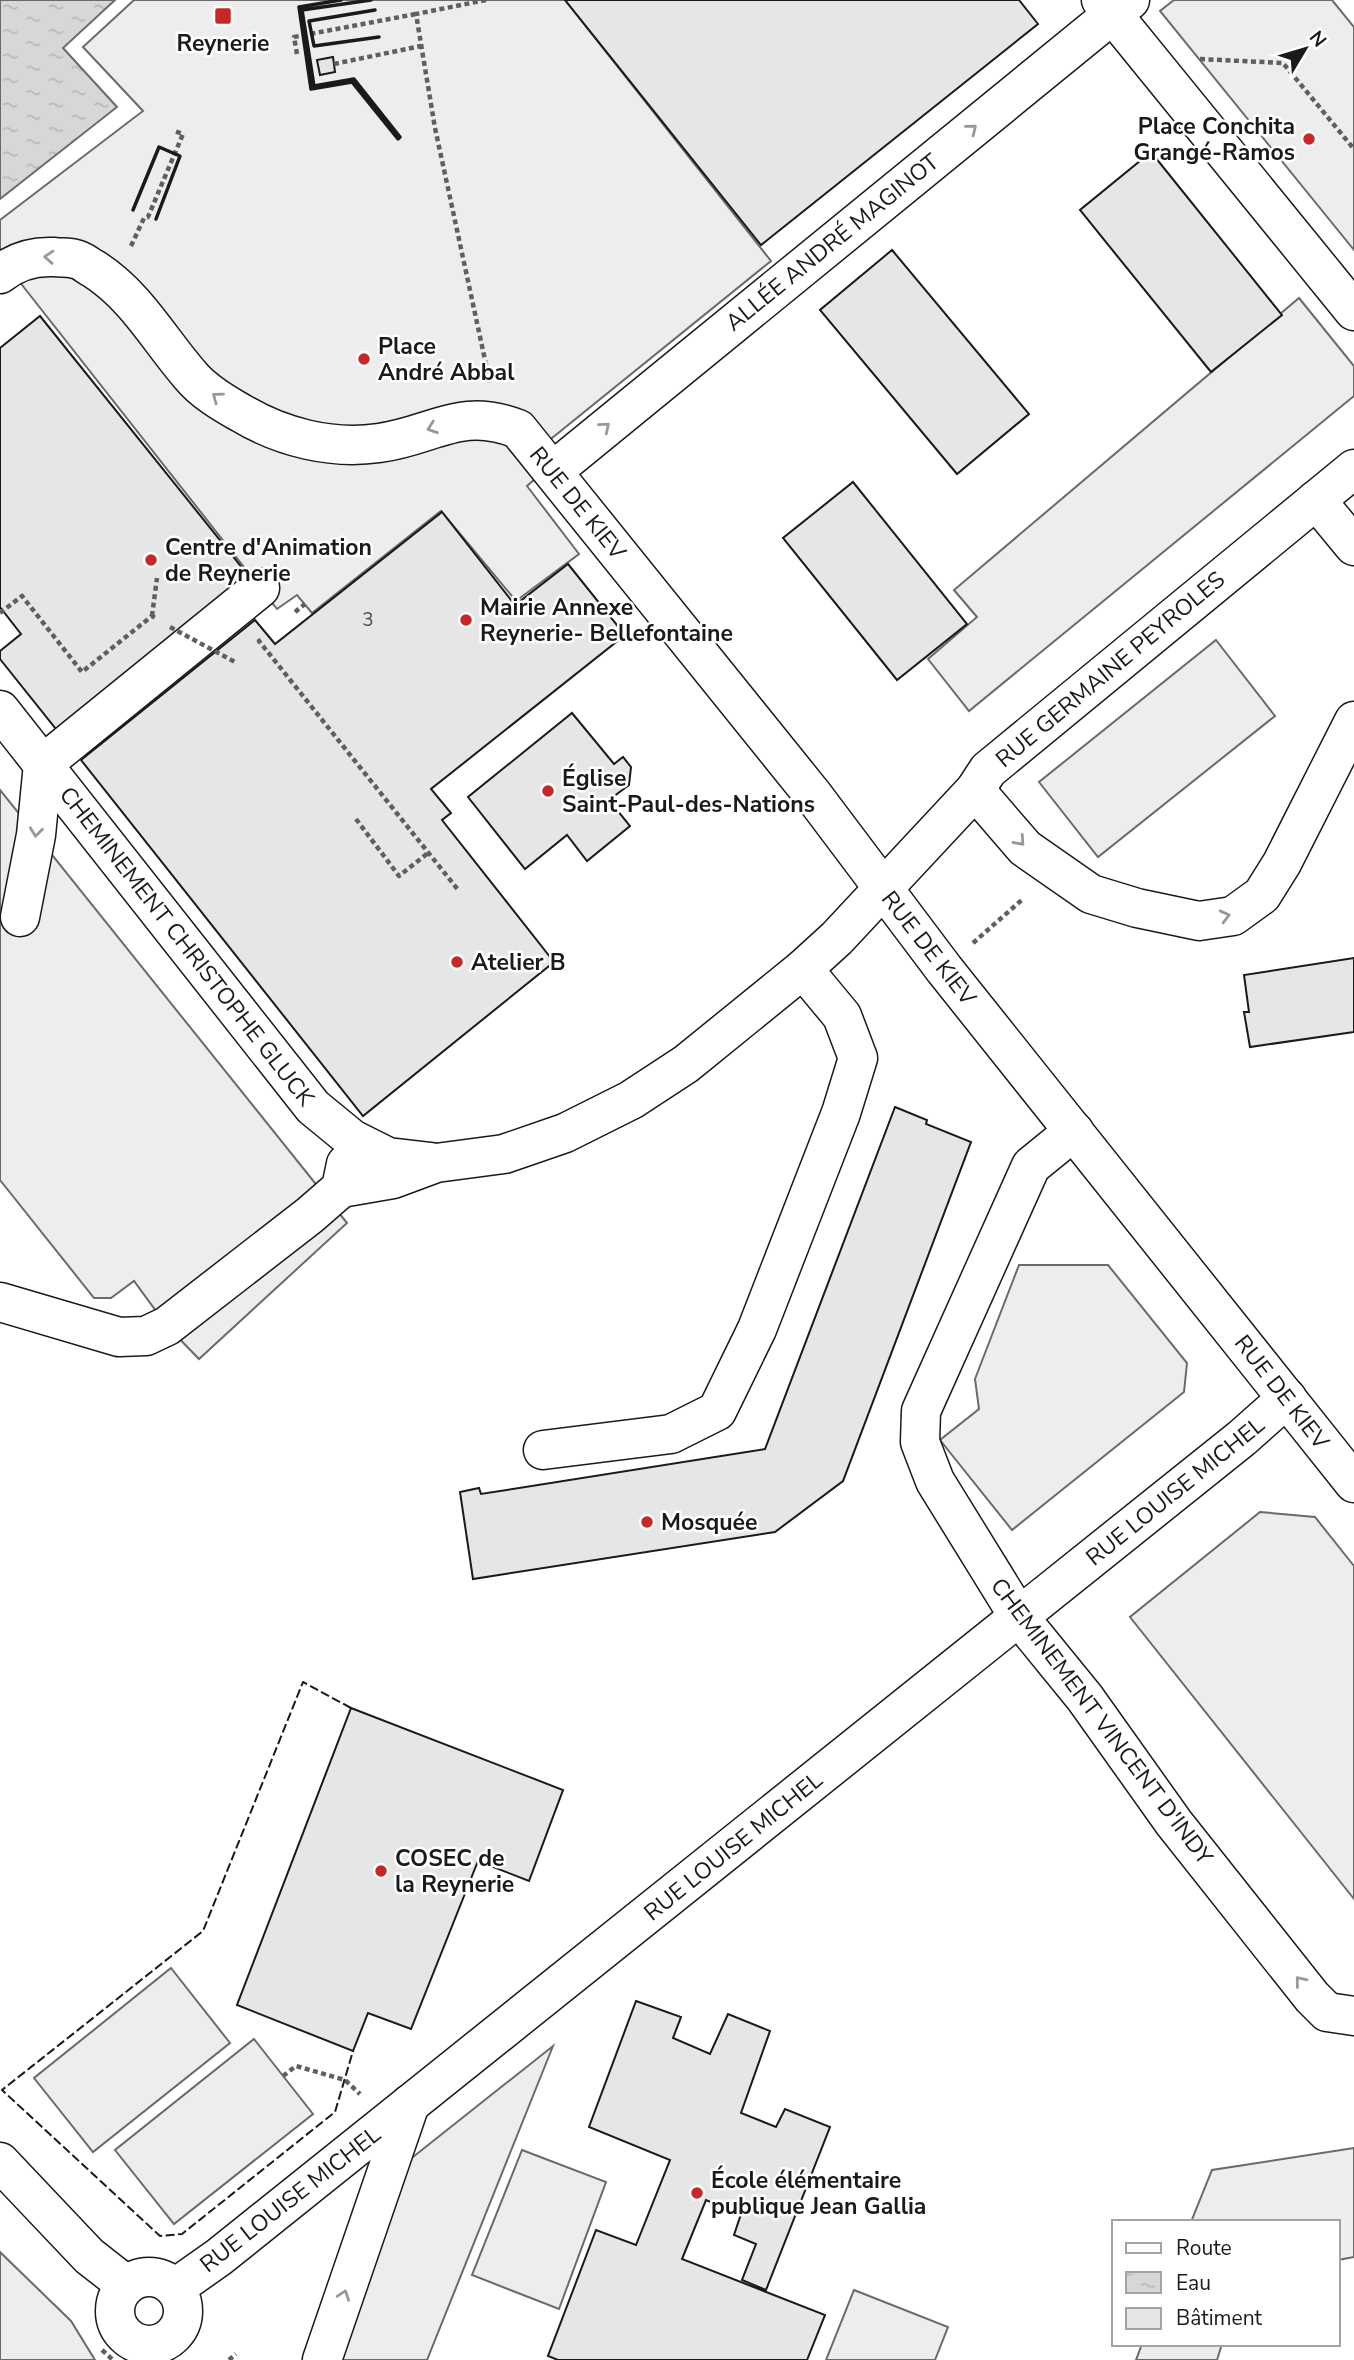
<svg xmlns="http://www.w3.org/2000/svg" width="1354" height="2360" font-family="'Nunito Sans',sans-serif">
<style>
.built{fill:#ededed;stroke:#6a6a6a;stroke-width:2}
.water{fill:url(#water-ripples);stroke:#6a6a6a;stroke-width:2}
.building{fill:#e6e6e6;stroke:#1a1a1a;stroke-width:2}
.lines{fill:none;stroke-linecap:round;stroke-linejoin:round}
.minor-casing{stroke:#1a1a1a;stroke-width:41}
.path{stroke:#5f5f5f;stroke-width:4.5;stroke-dasharray:5 3.5;stroke-linecap:butt}
.minor{stroke:#fff;stroke-width:38}
.path-bridge{stroke:#5f5f5f;stroke-width:4.5;stroke-dasharray:5 3.5;stroke-linecap:butt}
.fence{stroke:#1a1a1a;stroke-width:2;stroke-dasharray:9 3.5;stroke-linecap:butt}
.wall{stroke:#1a1a1a;stroke-width:3.5}
.oneway{stroke:#989898}
.poi-dot{fill:#c62828;stroke:#fff;stroke-width:2.5}
.labels{text-anchor:middle;stroke-width:5;stroke-linejoin:round;paint-order:stroke}
.number-label{font-size:19px;fill:#4d4d4d}
.poi-label{font-size:23px;font-weight:bold;fill:#1a1a1a;stroke:#fff;text-anchor:start}
.street-label{font-size:23px;fill:#1a1a1a;stroke:#fff}
</style>
<defs>
<pattern id="water-ripples" width="26" height="14" patternUnits="userSpaceOnUse" patternTransform="scale(1.75)"><rect width="26" height="14" fill="#d7d7d7"/><path d="M2 4q2-2 4 0t4 0M15 11q2-2 4 0t4 0" fill="none" stroke="#b8b8b8"/></pattern>
</defs>
<rect width="100%" height="100%" fill="#fff"/>
<g class="built">
<polygon points="134,0 565,0 771,261 536,451 535,479 527,486 579,554 516,601 441,511 312,613 297,595 277,609 0,257 0,220 143,111 83,47"/>
<polygon points="1174,0 1332,0 1354,27 1354,250 1160,11"/>
<polygon points="1299,298 1354,366 1354,396 969,711 928,659 977,617 954,590"/>
<polygon points="1216,640 1275,716 1098,857 1039,782"/>
<polygon points="0,790 347,1223 199,1359 167,1326 134,1281 111,1298 94,1298 0,1180"/>
<polygon points="1019,1265 1108,1265 1187,1363 1184,1392 1012,1530 940,1440 979,1409 975,1379"/>
<polygon points="1260,1512 1315,1517 1354,1566 1354,1899 1130,1617"/>
<polygon points="171,1968 230,2043 93,2152 34,2078"/>
<polygon points="254,2039 313,2114 174,2224 115,2150"/>
<polygon points="553,2046 427,2360 322,2360 384,2180"/>
<polygon points="1354,2148 1354,2257 1338,2260 1338,2222 1191,2222 1212,2170"/>
<polygon points="522,2150 606,2182 559,2309 472,2275"/>
<polygon points="0,2252 71,2321 95,2360 0,2360"/>
<polygon points="854,2290 948,2327 935,2360 826,2360"/>
<polygon points="1142,2344 1222,2344 1217,2360 1136,2360"/>
</g>
<polygon class="water" points="0,0 115,0 63,48 117,107 0,199"/>
<g class="building">
<polygon points="565,0 1019,0 1038,24 761,245"/>
<polygon points="333,57 335,72 320,75 317,60"/>
<polygon points="1151,152 1282,315 1211,372 1080,210"/>
<polygon points="892,250 1029,414 957,474 820,310"/>
<polygon points="40,316 248,575 56,729 0,659 0,651 21,634 0,607 0,348"/>
<polygon points="853,482 967,624 897,680 783,538"/>
<polygon points="442,512 515,605 568,564 625,635 431,789 451,813 442,820 554,962 363,1116 81,760 255,620 275,644"/>
<polygon points="572,713 614,764 623,757 631,767 629,785 609,800 630,826 587,861 567,835 525,869 468,797"/>
<polygon points="1354,958 1354,1032 1250,1047 1244,1012 1249,1012 1244,975"/>
<polygon points="895,1107 927,1120 926,1124 971,1142 843,1481 775,1532 473,1579 460,1492 479,1488 481,1494 765,1449"/>
<polygon points="351,1708 563,1790 529,1881 478,1861 411,2029 368,2013 353,2051 237,2005"/>
<polygon points="636,2001 681,2017 673,2038 710,2054 728,2014 770,2031 741,2113 776,2127 785,2109 830,2127 766,2290 742,2280 756,2244 734,2235 741,2214 706,2200 682,2259 825,2315 807,2360 558,2360 548,2356 596,2230 636,2245 670,2160 589,2127"/>
</g>
<g class="lines">
<g class="minor-casing">
<g id="minor">
<polyline points="1101,0 1354,311"/>
<path d="M0,274C16,261 34,256 54,257C61,258 69,257 75,259C82,260 88,266 94,269C136,296 158,338 190,375C203,391 223,403 241,413C281,437 331,450 379,443C433,436 460,406 518,429L813,795L944,969L1354,1483"/>
<polyline points="553,471 1130,0"/>
<polyline points="1316,500 1354,546"/>
<polyline points="0,710 313,1107 352,1139 388,1157 431,1162"/>
<polyline points="975,790 1025,848 1091,894 1137,908 1199,921 1233,916 1262,895 1282,863 1354,721"/>
<polyline points="20,917 36,835 43,764 260,588"/>
<polyline points="1074,1131 1031,1166 921,1411 920,1442 935,1481 1019,1617 1085,1698 1174,1823 1312,1997 1327,2012 1354,2016"/>
<polyline points="341,1188 393,1179 436,1163 504,1154 565,1133 631,1100 686,1064 803,969 837,938 975,790 988,770 1354,469"/>
<polyline points="0,1302 119,1337 146,1336 167,1326 310,1215 341,1188 346,1164"/>
<polyline points="543,1450 671,1434 717,1411 757,1329 841,1113 858,1058 842,1016 803,969"/>
<polyline points="0,2162 89,2256 126,2285"/>
<circle cx="149" cy="2311" r="34"/>
<polyline points="175,2288 219,2257 1242,1438 1287,1398"/>
<polyline points="322,2360 410,2104"/>
</g>
</g>
<g class="path">
<polyline points="486,0 416,14 435,128 490,383"/>
<polyline points="297,54 294,37 416,14"/>
<polyline points="1200,59 1283,63 1354,149"/>
<polyline points="334,64 421,46"/>
<polyline points="131,246 144,218 148,217 183,134 174,131"/>
<polyline points="295,612 305,604"/>
<polyline points="0,613 22,596 82,672 152,616 157,619"/>
<polyline points="152,616 157,578"/>
<polyline points="261,640 259,641 459,891"/>
<polyline points="356,819 399,876 428,853"/>
<polyline points="973,943 1024,898"/>
<polyline points="283,2076 296,2066 345,2080 360,2094"/>
<polyline points="102,2350 113,2360"/>
<polyline points="229,2360 236,2354"/>
</g>
<use href="#minor" class="minor"/>
<polyline class="path-bridge" points="170,627 235,662"/>
<polyline class="fence" points="351,1708 303,1682 203,1931 2,2090 160,2236 182,2234 335,2112 353,2051"/>
<g class="wall">
<polyline points="341,0 299,7 311,89 352,82 398,139 400,137 354,79 314,86 302,10 371,0"/>
<polyline points="375,10 309,21 314,46 379,37"/>
<polyline points="133,210 159,147 180,156 156,219"/>
</g>
</g>
<defs><path id="oneway-chevron" d="M-2-3.5L2.5 0L-2 3.5" fill="none" stroke-width="1.6" stroke-linecap="round" stroke-linejoin="round" transform="scale(1.75)"/></defs>
<g class="oneway">
<use href="#oneway-chevron" transform="translate(972 129) rotate(-39)"/>
<use href="#oneway-chevron" transform="translate(49 257) rotate(-176)"/>
<use href="#oneway-chevron" transform="translate(217 397) rotate(-143)"/>
<use href="#oneway-chevron" transform="translate(605 427) rotate(-40)"/>
<use href="#oneway-chevron" transform="translate(432 428) rotate(161)"/>
<use href="#oneway-chevron" transform="translate(36 832) rotate(97)"/>
<use href="#oneway-chevron" transform="translate(1020 841) rotate(48)"/>
<use href="#oneway-chevron" transform="translate(1225 916) rotate(-14)"/>
<use href="#oneway-chevron" transform="translate(1300 1981) rotate(-129)"/>
<use href="#oneway-chevron" transform="translate(344 2295) rotate(-71)"/>
</g>
<g class="poi-dot">
<rect x="214" y="7" width="18" height="18" rx="3.5"/>
<circle cx="1309" cy="139" r="7"/>
<circle cx="364" cy="359" r="7"/>
<circle cx="151" cy="560" r="7"/>
<circle cx="466" cy="620" r="7"/>
<circle cx="548" cy="791" r="7"/>
<circle cx="457" cy="962" r="7"/>
<circle cx="647" cy="1522" r="7"/>
<circle cx="381" cy="1871" r="7"/>
<circle cx="697" cy="2193" r="7"/>
</g>
<g class="labels">
<g class="number-label">
<text x="368" y="626">3</text>
</g>
<g class="poi-label">
<text x="223" y="51" text-anchor="middle">Reynerie</text>
<text x="1295" y="134" text-anchor="end">Place Conchita<tspan x="1295" dy="26">Grangé-Ramos</tspan></text>
<text x="378" y="354">Place<tspan x="378" dy="26">André Abbal</tspan></text>
<text x="165" y="555">Centre d'Animation<tspan x="165" dy="26">de Reynerie</tspan></text>
<text x="480" y="615">Mairie Annexe<tspan x="480" dy="26">Reynerie- Bellefontaine</tspan></text>
<text x="562" y="786">Église<tspan x="562" dy="26">Saint-Paul-des-Nations</tspan></text>
<text x="471" y="970">Atelier B</text>
<text x="661" y="1530">Mosquée</text>
<text x="395" y="1866">COSEC de<tspan x="395" dy="26">la Reynerie</tspan></text>
<text x="711" y="2188">École élémentaire<tspan x="711" dy="26">publique Jean Gallia</tspan></text>
</g>
<g class="street-label">
<text transform="translate(832 242) rotate(-39)" y="8">ALLÉE ANDRÉ MAGINOT</text>
<text transform="translate(578 503) rotate(51)" y="8">RUE DE KIEV</text>
<text transform="translate(1110 669) rotate(-40)" y="8">RUE GERMAINE PEYROLES</text>
<text transform="translate(187 946) rotate(52)" y="8">CHEMINEMENT CHRISTOPHE GLUCK</text>
<text transform="translate(929 948) rotate(52)" y="8">RUE DE KIEV</text>
<text transform="translate(1282 1392) rotate(52)" y="8">RUE DE KIEV</text>
<text transform="translate(1175 1491) rotate(-39)" y="8">RUE LOUISE MICHEL</text>
<text transform="translate(1102 1721) rotate(53)" y="8">CHEMINEMENT VINCENT D'INDY</text>
<text transform="translate(733 1846) rotate(-39)" y="8">RUE LOUISE MICHEL</text>
<text transform="translate(290 2199) rotate(-38)" y="8">RUE LOUISE MICHEL</text>
</g>
</g>
<rect x="1112" y="2220" width="228" height="126" fill="#ffffff" stroke="#a3a3a3" stroke-width="2"/>
<rect x="1126" y="2243" width="35" height="10" fill="#ffffff" stroke="#a3a3a3" stroke-width="2"/>
<text x="1176" y="2255" font-size="21" fill="#1a1a1a">Route</text>
<rect x="1126" y="2272" width="35" height="21" fill="url(#water-ripples)" stroke="#a3a3a3" stroke-width="2"/>
<text x="1176" y="2290" font-size="21" fill="#1a1a1a">Eau</text>
<rect x="1126" y="2308" width="35" height="21" fill="#e6e6e6" stroke="#a3a3a3" stroke-width="2"/>
<text x="1176" y="2325" font-size="21" fill="#1a1a1a">Bâtiment</text>
<g transform="translate(1305 49) rotate(52)" stroke="#ffffff" stroke-width="5" paint-order="stroke">
<path d="M0-5L12 26L0 18L-12 26Z" fill="#1a1a1a"/>
<text y="-10" font-size="19" font-weight="bold" text-anchor="middle" fill="#1a1a1a">N</text>
</g>
</svg>
